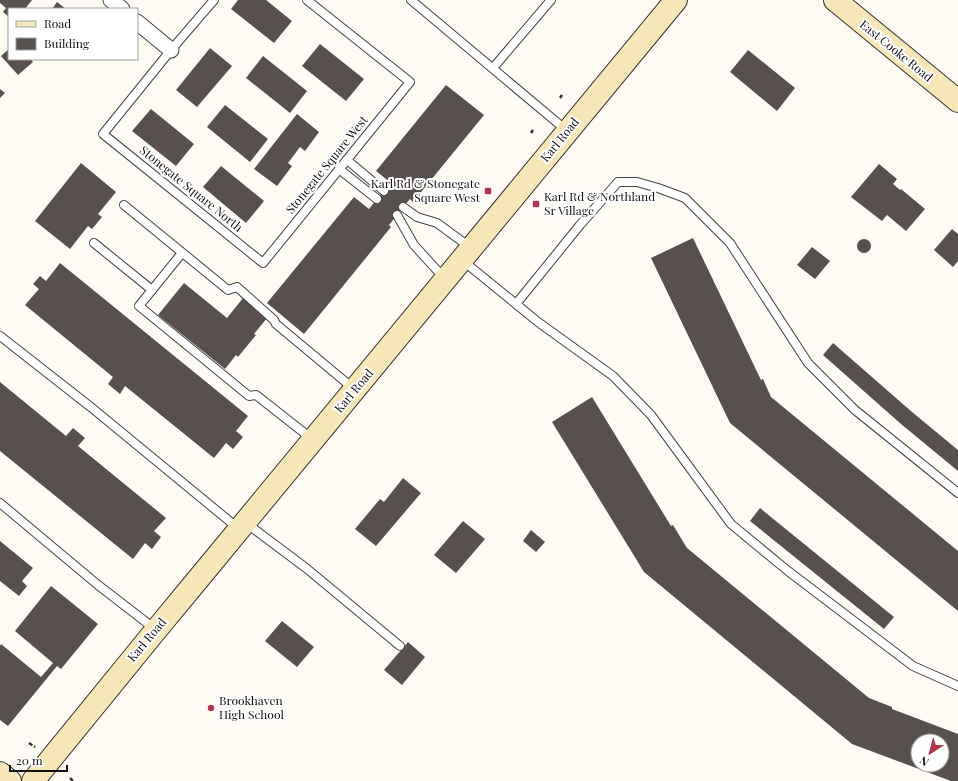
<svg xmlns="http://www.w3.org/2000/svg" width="958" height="781" font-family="'Playfair Display',serif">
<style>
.building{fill:#58504d;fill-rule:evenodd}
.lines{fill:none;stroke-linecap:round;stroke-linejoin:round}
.service-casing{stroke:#434343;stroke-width:10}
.minor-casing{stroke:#434343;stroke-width:17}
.secondary-casing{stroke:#323232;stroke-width:24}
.path{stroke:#323232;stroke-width:2.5;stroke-dasharray:4 2;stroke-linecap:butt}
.service{stroke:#fff;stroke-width:8}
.minor{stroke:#fff;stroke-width:15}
.secondary{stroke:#f8e7b6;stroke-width:22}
.poi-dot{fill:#b4344c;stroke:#fff;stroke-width:1.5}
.labels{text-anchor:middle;stroke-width:4;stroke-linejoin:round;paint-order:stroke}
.street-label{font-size:12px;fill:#101010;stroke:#fff}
.poi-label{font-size:12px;fill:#101010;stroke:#fff;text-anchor:start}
</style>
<rect width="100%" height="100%" fill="#fefbf5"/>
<g class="building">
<polygon points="0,0 32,0 25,9 9,9 9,17 3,12 6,8 0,3"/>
<polygon points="238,0 266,0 292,21 274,43 231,9"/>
<polygon points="57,2 66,9 52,9"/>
<polygon points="320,44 364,79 346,101 302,66"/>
<polygon points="210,48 232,66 197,107 176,90"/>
<polygon points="9,49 9,59 31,59 33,62 18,75 1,56"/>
<polygon points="748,50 795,88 777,111 730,72"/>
<polygon points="263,56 307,91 290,113 246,78"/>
<polygon points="446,85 484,115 413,202 410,199 389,225 391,227 304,334 267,303 354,197 369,209 377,199 391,183 376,171"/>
<polygon points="0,89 5,93 0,98"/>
<polygon points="225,105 268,139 250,162 207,127"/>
<polygon points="151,109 194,144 176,166 132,131"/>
<polygon points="297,114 319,132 305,151 300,147 288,163 292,166 277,186 254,169"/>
<polygon points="81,163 116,192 98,214 102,217 92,229 88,226 70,249 35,221"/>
<polygon points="879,164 897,179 893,184 900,190 901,189 925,209 906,231 887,215 882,221 851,197"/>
<polygon points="221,166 264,201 246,223 203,187"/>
<polygon points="952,229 958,234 958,261 953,267 934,250"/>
<polygon points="693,238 761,380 763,379 771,397 958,551 958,611 730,423 651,258"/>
<circle cx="864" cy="246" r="7"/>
<polygon points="812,247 830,261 815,279 797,265"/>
<polygon points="60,263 248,416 236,431 243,437 233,449 226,443 214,458 125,386 120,394 108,384 113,377 25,305 39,289 33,284 40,276 46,281"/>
<polygon points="184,283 227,318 243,298 267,318 254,334 256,335 238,357 236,355 225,369 158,315"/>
<polygon points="833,343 912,412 958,450 958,471 901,424 823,355"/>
<polygon points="0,382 66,436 73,428 85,438 78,446 166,518 154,531 161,537 152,549 145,543 133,559 0,451"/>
<path d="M592,397L671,526L673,525L687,548L869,698L892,707V709L958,734V781H951L852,744L644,572L552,422ZM918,741H942V765H918Z"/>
<polygon points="403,478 421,493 376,546 355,529 380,499 384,502"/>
<polygon points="760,508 894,617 884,629 750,521"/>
<polygon points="463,521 485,539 456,573 434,555"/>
<polygon points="531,530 545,542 536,552 523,541"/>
<polygon points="0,541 33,568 22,581 27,586 19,596 0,581"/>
<polygon points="51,586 98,624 61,669 57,666 8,726 0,720 0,646 1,644 41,677 53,663 15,631"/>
<polygon points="282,621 314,647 297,667 265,641"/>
<polygon points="408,642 425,657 402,685 384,670"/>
</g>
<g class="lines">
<g class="service-casing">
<g id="service">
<polyline points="214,0 171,50 103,134 263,263 410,82 307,0"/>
<polyline points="411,0 566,130"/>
<polyline points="493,68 551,0"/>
<polyline points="347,160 384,191"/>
<polyline points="339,169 377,199"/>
<polyline points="124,205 228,290 237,287 274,320 276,324 354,389"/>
<polyline points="403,207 417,217 437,223 471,248"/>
<polyline points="397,215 414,245 444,278"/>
<polyline points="94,243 152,290"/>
<polyline points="182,253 139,306 249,396 256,395 312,439"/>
<polyline points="462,260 538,322 613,376 651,415 731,524 788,571 913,666 958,686"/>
<polyline points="516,304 580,225 618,182 637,182 658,188 685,198 730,243 808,363 855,410 958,493"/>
<polyline points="0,336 92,408 239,529"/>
<polyline points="0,503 98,585 155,629"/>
<polyline points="246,523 306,568 400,646"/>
</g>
</g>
<g class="minor-casing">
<g id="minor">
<polyline points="111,0 122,9"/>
<polyline points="137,22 171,50"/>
</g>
</g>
<g class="secondary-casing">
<g id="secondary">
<polyline points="835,0 958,101"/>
<polyline points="0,773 10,781"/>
<polyline points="33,781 156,630 204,572 676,0"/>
</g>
</g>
<g class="path">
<polyline points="560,98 562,95"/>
<polyline points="531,133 533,130"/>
<polyline points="29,743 35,747"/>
<polyline points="70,778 73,781"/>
</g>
<use href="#service" class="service"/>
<use href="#minor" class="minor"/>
<use href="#secondary" class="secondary"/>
</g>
<g class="poi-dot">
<rect x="484" y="187" width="8" height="8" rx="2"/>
<rect x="532" y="200" width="8" height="8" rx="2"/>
<circle cx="211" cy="708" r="4"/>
</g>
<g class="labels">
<g class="street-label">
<text transform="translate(896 51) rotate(39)" y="4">East Cooke Road</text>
<text transform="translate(560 140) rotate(-51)" y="4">Karl Road</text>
<text transform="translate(327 165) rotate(-51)" y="4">Stonegate Square West</text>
<text transform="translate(191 189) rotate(39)" y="4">Stonegate Square North</text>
<text transform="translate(354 391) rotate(-50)" y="4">Karl Road</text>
<text transform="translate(147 640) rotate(-50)" y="4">Karl Road</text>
</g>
<g class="poi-label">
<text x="480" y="188" text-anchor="end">Karl Rd &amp; Stonegate<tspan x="480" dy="14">Square West</tspan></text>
<text x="544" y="201">Karl Rd &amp; Northland<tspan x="544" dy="14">Sr Village</tspan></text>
<text x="219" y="705">Brookhaven<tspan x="219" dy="14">High School</tspan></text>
</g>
</g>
<rect x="8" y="8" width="130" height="52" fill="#ffffff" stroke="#9f9f9f"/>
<rect x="16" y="21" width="20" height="6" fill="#f8e7b6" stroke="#9f9f9f"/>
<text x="44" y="28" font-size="12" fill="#101010">Road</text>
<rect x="16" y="38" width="20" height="12" fill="#58504d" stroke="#9f9f9f"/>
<text x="44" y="48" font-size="12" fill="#101010">Building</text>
<g transform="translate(930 753) rotate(216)"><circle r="19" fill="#ffffff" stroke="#9f9f9f"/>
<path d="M0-3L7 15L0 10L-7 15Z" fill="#b4344c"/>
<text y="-6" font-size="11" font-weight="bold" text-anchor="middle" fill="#101010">N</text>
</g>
<path d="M10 765v6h57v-6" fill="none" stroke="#101010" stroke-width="2"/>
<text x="16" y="765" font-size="12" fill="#101010" stroke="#ffffff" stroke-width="3" paint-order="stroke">20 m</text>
</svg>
